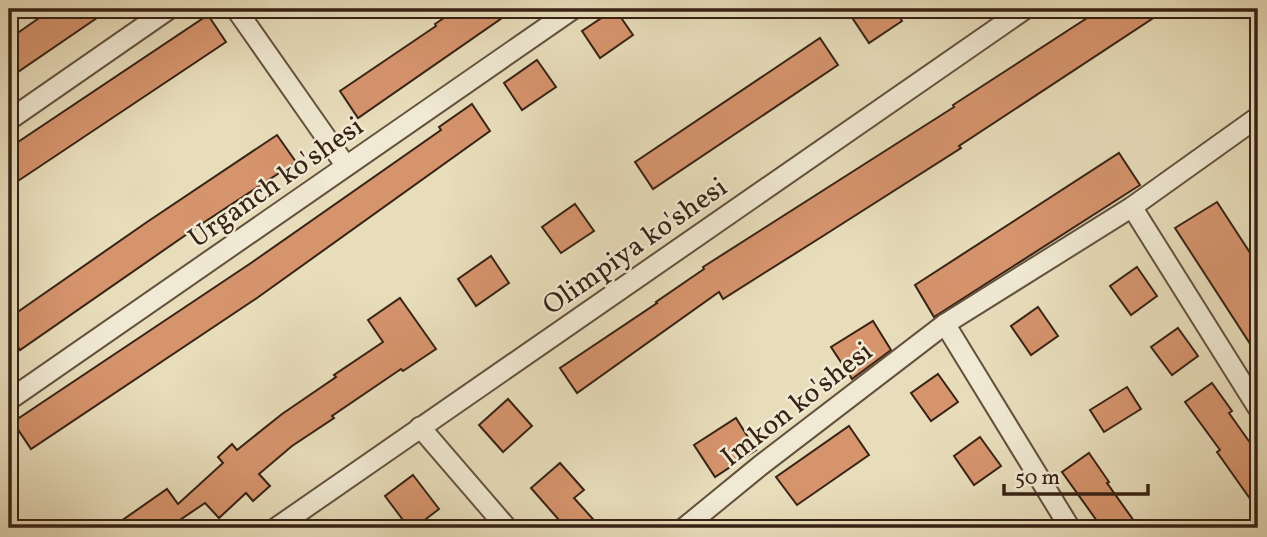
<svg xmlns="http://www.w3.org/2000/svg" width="1267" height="537" font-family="Vollkorn,serif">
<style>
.building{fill:#d6946d;stroke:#372214;stroke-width:2}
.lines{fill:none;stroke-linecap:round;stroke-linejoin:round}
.minor-casing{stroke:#63513e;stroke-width:23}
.minor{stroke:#f0e9d3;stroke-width:19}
.labels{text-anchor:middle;stroke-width:5;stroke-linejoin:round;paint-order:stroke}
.street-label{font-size:28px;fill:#372214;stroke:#f0e9d3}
</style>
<rect width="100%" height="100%" fill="#e8ddbb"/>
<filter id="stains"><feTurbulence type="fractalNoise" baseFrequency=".00286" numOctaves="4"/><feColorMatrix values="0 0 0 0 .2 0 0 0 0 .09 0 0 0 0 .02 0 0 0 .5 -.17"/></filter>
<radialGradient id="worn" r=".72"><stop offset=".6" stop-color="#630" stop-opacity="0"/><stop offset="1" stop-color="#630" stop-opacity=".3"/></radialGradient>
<g class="building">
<polygon points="52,9 110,9 9,78 9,39"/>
<polygon points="457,9 515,9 358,118 340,91 436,26 435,24"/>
<polygon points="615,9 633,35 600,58 582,31"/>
<polygon points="862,9 894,9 902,21 869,43 851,16"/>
<polygon points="1101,9 1167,9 959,146 961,148 823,236 723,299 719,292 577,393 560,368 657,303 656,302 704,269 703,267 954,107 953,105"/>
<polygon points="208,15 226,42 9,187 9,148"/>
<polygon points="820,38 838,65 653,189 635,162"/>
<polygon points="537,60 556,87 522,110 504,83"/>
<polygon points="472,104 490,131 257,298 31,449 13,422 251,263 441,130 439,127"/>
<polygon points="277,135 296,162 203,223 20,350 9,334 9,318 147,222"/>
<polygon points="1119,153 1140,185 934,317 915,285"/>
<polygon points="1217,202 1258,265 1258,356 1175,228"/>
<polygon points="575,204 594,231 561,253 542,227"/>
<polygon points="491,256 509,283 476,306 458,279"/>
<polygon points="1137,267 1157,296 1131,315 1110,286"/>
<polygon points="400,298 436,349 403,371 401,369 332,416 334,418 292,446 259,474 270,486 253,501 246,493 219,518 205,503 168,528 111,528 167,489 178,504 223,463 218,457 232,444 237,450 282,414 336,377 334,375 383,342 368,320"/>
<polygon points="1038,307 1058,336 1031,355 1011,326"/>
<polygon points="873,321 891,350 852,379 831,347"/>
<polygon points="1178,328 1198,356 1172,375 1151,347"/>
<polygon points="938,374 958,402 931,421 911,393"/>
<polygon points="1212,383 1232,411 1229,413 1258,454 1258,510 1217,452 1220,450 1185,402"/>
<polygon points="1127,387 1141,409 1104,432 1090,410"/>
<polygon points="508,399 532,426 503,452 479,425"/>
<polygon points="736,418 756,450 715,477 694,445"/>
<polygon points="849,426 869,455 797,505 776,477"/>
<polygon points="980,437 1001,466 974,485 954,456"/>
<polygon points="1089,453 1109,482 1107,483 1139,528 1102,528 1062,472"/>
<polygon points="560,463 584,490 574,498 601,528 566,528 531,488"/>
<polygon points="413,475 439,509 414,528 409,528 385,496"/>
</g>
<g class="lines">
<g class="minor-casing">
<g id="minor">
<polyline points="236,9 346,166"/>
<polyline points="9,120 169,9"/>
<polyline points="1132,207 1258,408"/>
<polyline points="945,324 1070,528"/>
<polyline points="9,400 573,9"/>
<polyline points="420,427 507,528"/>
<polyline points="276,528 1025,9"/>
<polyline points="684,528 761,465 945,324 1132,207 1258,117"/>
</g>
</g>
<use href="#minor" class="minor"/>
</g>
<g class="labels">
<g class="street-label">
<text transform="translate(275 181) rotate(-35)" y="10">Urganch ko'shesi</text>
<text transform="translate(634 245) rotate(-35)" y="10">Olimpiya ko'shesi</text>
<text transform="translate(796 403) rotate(-38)" y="10">Imkon ko'shesi</text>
</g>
</g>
<rect width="1267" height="537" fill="none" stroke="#e8ddbb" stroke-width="35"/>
<rect x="10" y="10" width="1246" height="516" fill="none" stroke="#372214" stroke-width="3.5"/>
<rect x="18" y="18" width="1232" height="502" fill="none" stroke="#372214" stroke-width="2"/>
<path d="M1004 484v10h144v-10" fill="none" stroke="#372214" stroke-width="3.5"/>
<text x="1015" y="484" font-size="21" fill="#372214" stroke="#f0e9d3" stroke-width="5" paint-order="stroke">50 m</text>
<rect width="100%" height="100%" filter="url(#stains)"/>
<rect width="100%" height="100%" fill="url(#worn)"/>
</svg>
